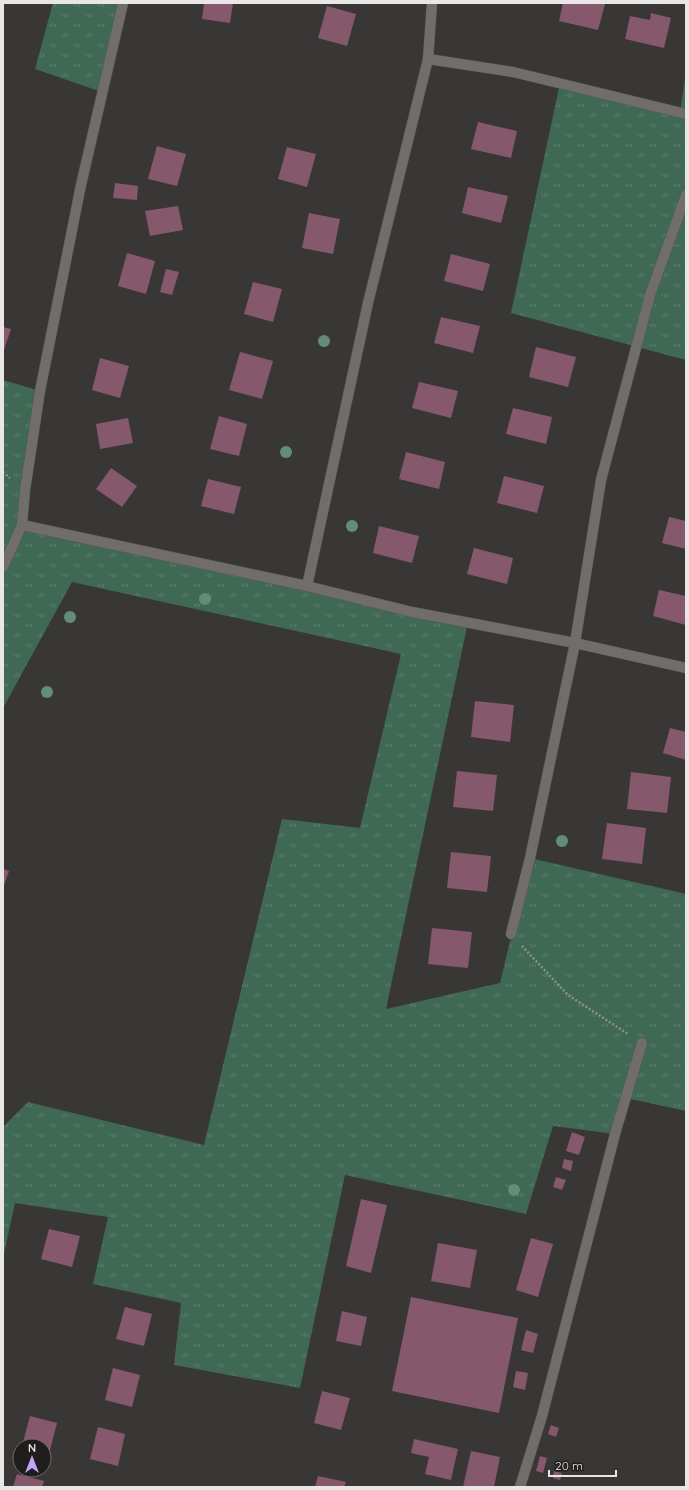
<svg xmlns="http://www.w3.org/2000/svg" width="689" height="1490" font-family="Quicksand,sans-serif">
<style>
.grass{fill:url(#grass-tufts)}
.building{fill:#86586b}
.lines{fill:none;stroke-linecap:round;stroke-linejoin:round}
.minor-casing{stroke:#585655;stroke-width:11}
.path{stroke:#908e8d;stroke-width:2.5;stroke-dasharray:2 2;stroke-linecap:butt}
.minor{stroke:#706d6b;stroke-width:10}
.tree{fill:#638d76}
</style>
<defs>
<pattern id="grass-tufts" width="24" height="20" patternUnits="userSpaceOnUse"><rect width="24" height="20" fill="#3f6954"/><path d="M3 7l-1-3M5 7V3M7 7l1-3M15 17l-1-3M17 17v-4M19 17l1-3" fill="none" stroke="#5b7e6d"/></pattern>
</defs>
<rect width="100%" height="100%" fill="#393735"/>
<g class="grass">
<polygon points="53,3 123,3 102,92 35,69"/>
<polygon points="686,72 686,360 511,313 560,83 680,112"/>
<polygon points="3,380 40,391 22,525 468,622 386,1009 500,983 530,858 686,894 686,1111 626,1098 615,1134 553,1126 526,1214 345,1175 300,1388 174,1365 181,1303 93,1284 108,1217 15,1203 3,1258 3,1127 28,1102 204,1145 282,819 360,828 401,654 72,582 3,708"/>
</g>
<g class="building">
<polygon points="204,3 233,3 230,23 202,19"/>
<polygon points="563,3 605,4 598,30 559,21"/>
<polygon points="327,6 356,14 347,46 318,38"/>
<polygon points="651,13 671,18 664,48 625,39 630,16 650,20"/>
<polygon points="478,122 517,131 511,158 471,149"/>
<polygon points="157,146 186,154 177,186 148,179"/>
<polygon points="287,147 316,154 307,187 278,179"/>
<polygon points="115,183 138,186 137,200 113,198"/>
<polygon points="468,187 508,196 501,223 462,213"/>
<polygon points="178,206 183,230 150,236 145,211"/>
<polygon points="309,213 340,219 333,254 302,248"/>
<polygon points="127,253 155,261 146,294 118,286"/>
<polygon points="451,254 490,264 483,291 444,281"/>
<polygon points="166,269 179,272 172,295 160,292"/>
<polygon points="253,282 282,289 273,322 244,314"/>
<polygon points="441,317 480,326 473,353 434,343"/>
<polygon points="3,327 11,329 3,353"/>
<polygon points="536,347 576,357 568,387 529,377"/>
<polygon points="240,352 273,361 262,399 229,390"/>
<polygon points="100,358 129,366 120,398 92,390"/>
<polygon points="419,382 458,391 451,418 412,408"/>
<polygon points="513,408 552,417 546,444 506,434"/>
<polygon points="219,416 247,424 239,456 210,449"/>
<polygon points="128,418 133,443 100,449 96,424"/>
<polygon points="406,452 445,462 439,489 399,479"/>
<polygon points="111,468 137,486 122,507 96,489"/>
<polygon points="504,476 544,486 537,513 497,503"/>
<polygon points="208,479 241,487 234,514 201,506"/>
<polygon points="669,517 686,521 686,549 662,543"/>
<polygon points="379,526 419,536 412,563 373,553"/>
<polygon points="474,548 513,558 507,584 467,574"/>
<polygon points="659,590 686,596 686,625 653,616"/>
<polygon points="475,701 514,705 510,742 471,737"/>
<polygon points="670,728 686,732 686,760 663,753"/>
<polygon points="457,771 497,775 493,811 453,807"/>
<polygon points="631,772 671,777 667,813 627,809"/>
<polygon points="607,823 646,828 642,864 602,859"/>
<polygon points="451,852 491,856 487,892 447,888"/>
<polygon points="3,869 9,871 3,888"/>
<polygon points="432,928 472,932 468,968 428,964"/>
<polygon points="572,1132 585,1137 579,1155 566,1151"/>
<polygon points="564,1159 573,1161 571,1171 562,1168"/>
<polygon points="556,1177 566,1180 562,1190 553,1187"/>
<polygon points="361,1199 387,1205 371,1273 346,1266"/>
<polygon points="49,1229 80,1236 72,1267 41,1259"/>
<polygon points="531,1238 553,1244 538,1297 516,1290"/>
<polygon points="438,1243 477,1250 470,1288 431,1281"/>
<polygon points="411,1297 518,1318 499,1413 392,1391"/>
<polygon points="125,1307 152,1314 144,1346 116,1339"/>
<polygon points="342,1311 367,1317 361,1346 336,1341"/>
<polygon points="526,1330 538,1334 533,1353 521,1350"/>
<polygon points="113,1368 140,1375 132,1407 105,1400"/>
<polygon points="516,1371 528,1373 525,1390 513,1387"/>
<polygon points="322,1391 350,1398 341,1430 314,1423"/>
<polygon points="30,1416 57,1423 49,1454 44,1453 44,1446 22,1446"/>
<polygon points="551,1425 559,1428 556,1437 548,1434"/>
<polygon points="98,1427 125,1434 118,1466 90,1459"/>
<polygon points="414,1439 458,1449 451,1480 425,1474 429,1457 411,1453"/>
<polygon points="471,1451 500,1457 494,1487 463,1487"/>
<polygon points="540,1456 547,1458 543,1473 536,1471"/>
<polygon points="554,1471 562,1473 560,1480 553,1478"/>
<polygon points="17,1474 44,1481 42,1487 13,1487"/>
<polygon points="318,1476 346,1482 344,1487 315,1487"/>
</g>
<g class="lines">
<g class="minor-casing">
<g id="minor">
<polyline points="428,59 513,72 686,114"/>
<polyline points="22,525 307,586 412,612 575,643 686,668"/>
<polyline points="3,567 22,525 25,490 40,391 81,185 123,3"/>
<polyline points="307,586 368,303 428,59 432,3"/>
<polyline points="511,934 530,858 575,643 601,480 650,295 686,195"/>
<polyline points="520,1487 542,1416 615,1134 642,1043"/>
</g>
</g>
<g class="path">
<polyline points="3,472 10,478"/>
<polyline points="522,946 568,995 628,1034"/>
</g>
<use href="#minor" class="minor"/>
</g>
<g class="tree">
<circle cx="324" cy="341" r="6"/>
<circle cx="286" cy="452" r="6"/>
<circle cx="352" cy="526" r="6"/>
<circle cx="205" cy="599" r="6"/>
<circle cx="70" cy="617" r="6"/>
<circle cx="47" cy="692" r="6"/>
<circle cx="562" cy="841" r="6"/>
<circle cx="514" cy="1190" r="6"/>
</g>
<rect width="689" height="1490" fill="none" stroke="#e9e7e6" stroke-width="8"/>
<g transform="translate(32 1458)"><circle r="19" fill="#1f1e1d" stroke="#706e6d"/>
<path d="M0-3L7 15L0 10L-7 15Z" fill="#c4a7f2"/>
<text y="-6" font-size="11" font-weight="bold" text-anchor="middle" fill="#e9e7e6">N</text>
</g>
<path d="M549 1470v6h67v-6" fill="none" stroke="#e9e7e6" stroke-width="2"/>
<text x="555" y="1470" font-size="12" fill="#e9e7e6" stroke="#1f1e1d" stroke-width="3" paint-order="stroke">20 m</text>
</svg>
